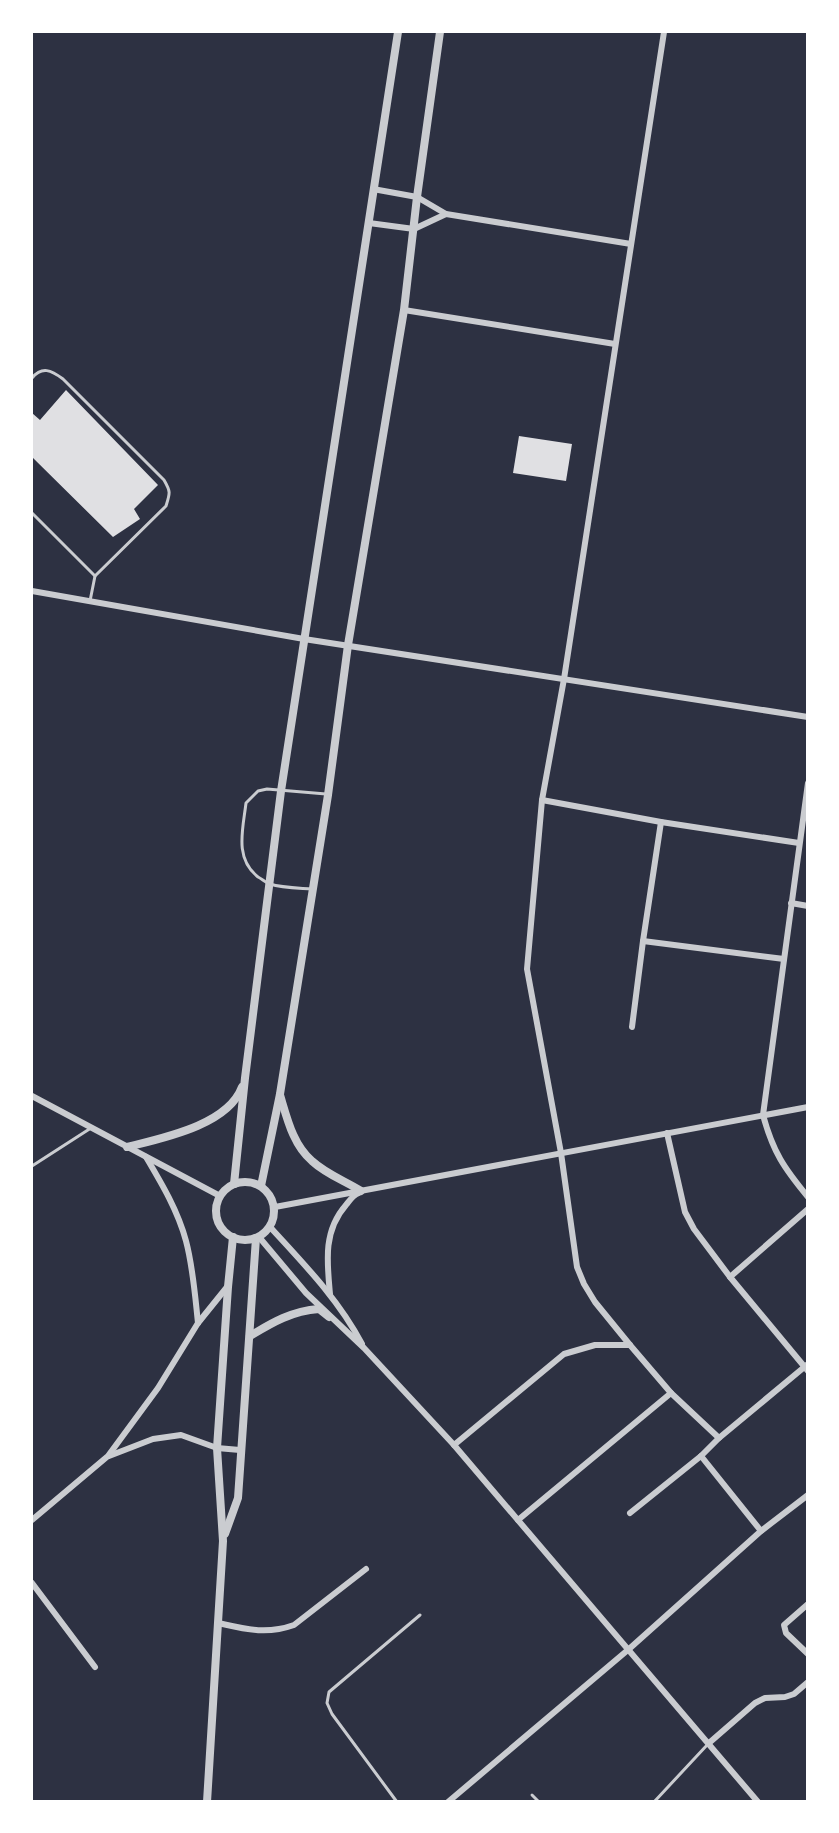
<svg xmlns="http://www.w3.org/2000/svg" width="839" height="1833" font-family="Montserrat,sans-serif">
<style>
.building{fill:#e0e0e3}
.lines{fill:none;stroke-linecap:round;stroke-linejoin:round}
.service{stroke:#caccd0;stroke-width:3}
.minor{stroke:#caccd0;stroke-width:6}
.tertiary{stroke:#caccd0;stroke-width:8}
</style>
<rect width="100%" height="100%" fill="#2d3142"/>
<g class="building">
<polygon points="66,390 158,485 134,509 140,519 113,537 32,457 32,413 40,420"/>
<polygon points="519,436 572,444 566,481 513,473"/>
</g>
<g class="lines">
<g class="service">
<path d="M32,378C42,366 51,370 63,379L164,480C171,492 170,493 166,506L95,576L90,601"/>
<polyline points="32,513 95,576"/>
<path d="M312,889C299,888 282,888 270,884C266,883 262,879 258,877C234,858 243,829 246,803L258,791L267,789L326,794"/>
<polyline points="32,1166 91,1128"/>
<polyline points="532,1795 539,1802"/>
<polyline points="397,1802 332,1714 327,1703 329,1692 420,1615"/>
<polyline points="654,1802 708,1744"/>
</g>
<g class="minor">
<polyline points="664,32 564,679 542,800 527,969 561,1153 577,1267 584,1284 595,1302 630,1345 671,1393 719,1438"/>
<polyline points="373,189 417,197 446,214 631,244"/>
<polyline points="369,223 414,229 446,214"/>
<polyline points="404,310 615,344"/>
<polyline points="32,591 304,639 808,717"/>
<path d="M808,783L763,1115C773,1152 784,1168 808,1197"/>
<polyline points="542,800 661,822 799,843"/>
<polyline points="791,903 808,906"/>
<polyline points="643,941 784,959"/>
<polyline points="632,1027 643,941 661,822"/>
<polyline points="32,1096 220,1196"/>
<polyline points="667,1133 685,1212 694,1229 730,1277 808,1371"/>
<path d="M146,1157C162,1184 178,1211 186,1241C193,1267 195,1295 198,1323"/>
<polyline points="275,1207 808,1107"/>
<path d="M270,1227C304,1264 339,1300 362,1344"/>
<polyline points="259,1237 306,1293 364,1348 454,1445 758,1802"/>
<polyline points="730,1277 808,1209"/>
<path d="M330,1294C327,1262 323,1231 346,1205C350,1200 353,1195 359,1193"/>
<polyline points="454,1445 564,1354 595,1345 630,1345"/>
<polyline points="109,1456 153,1439 181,1435 217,1448 240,1450"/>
<polyline points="701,1456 761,1531"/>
<polyline points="630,1513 701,1456 719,1438 808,1364"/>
<polyline points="32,1520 108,1456 158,1388 198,1323 227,1287"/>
<polyline points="518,1520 671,1393"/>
<polyline points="32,1583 95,1667"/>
<polyline points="808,1604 784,1625 786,1633 808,1654"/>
<path d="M218,1623C245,1629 266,1635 294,1625L366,1569"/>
<polyline points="709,1743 755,1703 765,1698 785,1697 794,1694 808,1682"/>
<polyline points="448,1802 629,1649 761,1531 808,1495"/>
</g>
<g class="tertiary">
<path d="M280,1095C287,1118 293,1145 312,1161C326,1174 345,1181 361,1191"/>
<path d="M127,1147C163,1138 228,1125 242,1087"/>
<circle cx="245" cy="1211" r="29"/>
<polyline points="234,1184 245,1078 281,791 398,32"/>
<polyline points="261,1186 280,1094 328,795 348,645 404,310 417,197 440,32"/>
<path d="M250,1336C273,1322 292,1311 319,1309L329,1317"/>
<polyline points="225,1534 238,1498 256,1238"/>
<polyline points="207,1802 223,1541 217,1448 228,1287 233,1237"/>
</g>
</g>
<rect width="839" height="1833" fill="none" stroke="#ffffff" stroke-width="66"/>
</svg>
